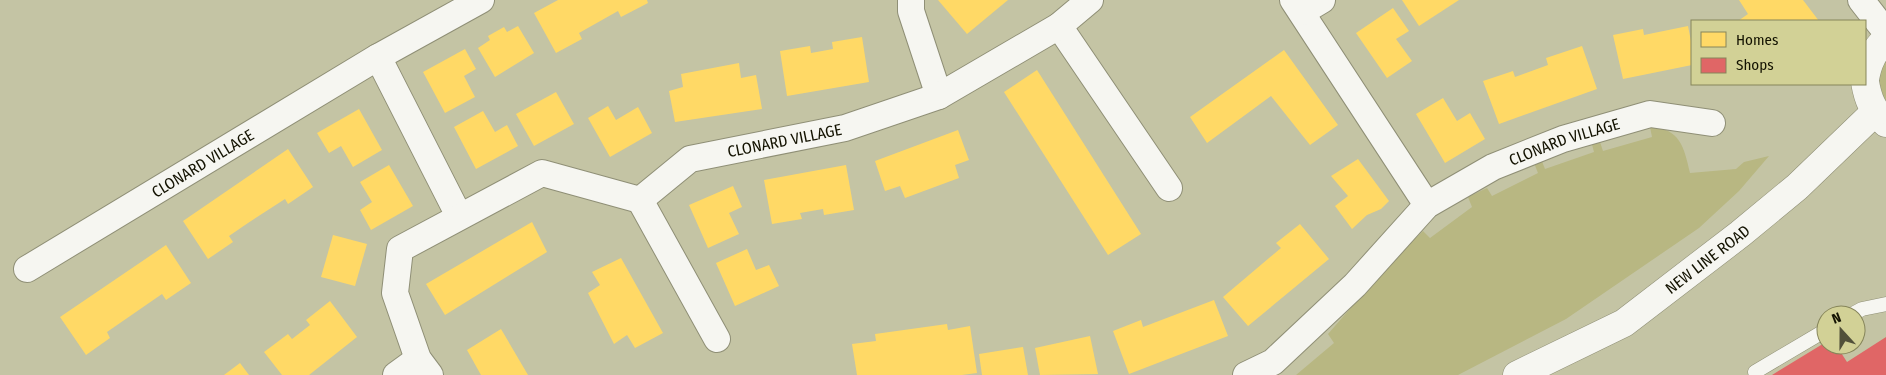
<svg xmlns="http://www.w3.org/2000/svg" width="1886" height="375" font-family="'Fira Sans Condensed',sans-serif">
<style>
.green{fill:#b8b782}
.homes{fill:#ffd966}
.shops{fill:#e06666}
.lines{fill:none;stroke-linecap:round;stroke-linejoin:round}
.lane-casing{stroke:#8f8f76;stroke-width:15}
.street-casing{stroke:#8f8f76;stroke-width:28}
.secondary-casing{stroke:#8f8f76;stroke-width:29}
.lane{stroke:#f6f6f1;stroke-width:14}
.street{stroke:#f6f6f1;stroke-width:26}
.secondary{stroke:#f6f6f1;stroke-width:28}
.labels{text-anchor:middle;stroke-width:5;stroke-linejoin:round;paint-order:stroke}
.street-label{font-size:16px;fill:#131200;stroke:#d2d196}
</style>
<rect width="100%" height="100%" fill="#c4c4a4"/>
<g class="green">
<path d="M1886,61V102C1879,87 1876,75 1886,61Z"/>
<path d="M1650,127C1680,128 1684,147 1690,173L1736,169L1744,162L1769,156L1739,191L1699,228L1566,319L1458,375H1296L1334,343L1328,334L1389,264L1423,231L1430,238L1472,207L1468,197L1487,188L1492,196L1538,173L1534,163L1541,159L1545,169L1594,152L1591,141L1599,139L1603,151L1652,137Z"/>
</g>
<g class="homes">
<polygon points="558,0 647,0 648,3 621,17 618,11 579,33 582,39 556,53 534,13"/>
<polygon points="938,0 1008,0 967,34"/>
<polygon points="1402,0 1459,0 1419,26"/>
<polygon points="1739,0 1803,0 1819,21 1738,21 1748,14"/>
<polygon points="1393,8 1409,31 1396,39 1412,61 1387,78 1356,33"/>
<polygon points="518,26 534,53 495,77 478,48 490,40 488,36 504,27 507,32"/>
<polygon points="1688,26 1692,46 1692,65 1623,79 1613,35 1643,29 1644,35"/>
<polygon points="862,37 869,82 787,96 780,51 810,46 811,53 833,49 832,42"/>
<polygon points="1582,46 1597,89 1499,124 1483,81 1513,71 1515,77 1548,65 1546,58"/>
<polygon points="465,49 476,69 464,76 475,97 445,113 423,72"/>
<polygon points="1284,50 1338,125 1310,145 1271,96 1207,143 1190,117"/>
<polygon points="739,63 741,78 756,75 762,109 675,122 669,91 683,87 681,74"/>
<polygon points="1037,70 1141,234 1108,255 1004,92"/>
<polygon points="556,92 574,124 534,146 516,114"/>
<polygon points="1443,98 1457,121 1470,113 1485,139 1445,163 1416,114"/>
<polygon points="608,106 616,120 638,107 652,133 610,157 588,118"/>
<polygon points="359,109 382,150 353,167 341,146 329,153 317,133"/>
<polygon points="483,111 495,132 507,125 518,146 476,169 454,127"/>
<polygon points="958,130 969,160 955,165 959,178 905,198 900,186 885,191 875,161"/>
<polygon points="288,149 313,187 288,204 285,199 248,223 229,236 233,242 208,259 183,221"/>
<polygon points="1358,159 1389,201 1381,209 1367,215 1352,229 1335,206 1348,196 1331,176"/>
<polygon points="389,165 413,206 371,230 360,210 372,202 360,182"/>
<polygon points="846,165 854,210 824,215 823,209 800,213 802,219 772,224 764,180"/>
<polygon points="733,186 742,207 729,213 739,234 708,248 689,205"/>
<polygon points="532,222 547,252 445,315 426,284"/>
<polygon points="1300,224 1329,259 1248,326 1223,297 1281,248 1276,243"/>
<polygon points="333,235 367,244 355,286 321,277"/>
<polygon points="166,245 191,283 166,300 162,294 107,332 110,338 86,355 60,317"/>
<polygon points="747,249 756,270 769,265 779,286 735,306 716,263"/>
<polygon points="621,258 663,333 635,348 627,335 614,344 588,293 600,285 592,272"/>
<polygon points="1214,300 1228,336 1129,374 1113,331 1141,320 1143,327"/>
<polygon points="330,301 357,337 309,375 282,375 264,352 288,334 292,339 310,325 306,320"/>
<polygon points="947,324 948,330 970,326 977,373 962,375 857,375 852,344 876,341 875,334"/>
<polygon points="501,329 528,375 481,375 467,350"/>
<polygon points="1090,336 1098,374 1040,375 1035,348"/>
<polygon points="1023,347 1028,375 982,375 979,354"/>
<polygon points="240,363 249,375 224,375"/>
</g>
<polygon class="shops" points="1886,337 1886,375 1772,375 1826,342 1826,345 1836,345 1847,362"/>
<g class="lines">
<g class="lane-casing">
<g id="lane">
<polyline points="1851,315 1862,309 1886,304"/>
<polyline points="1755,372 1826,330"/>
</g>
</g>
<g class="street-casing">
<g id="street">
<polyline points="911,0 911,11 939,96"/>
<polyline points="1293,0 1427,205"/>
<polyline points="1861,0 1886,32"/>
<polyline points="1302,12 1322,0"/>
<polyline points="1059,26 1169,188"/>
<polyline points="378,57 459,216"/>
<polyline points="640,200 717,339"/>
<path id="s1" d="M27,269L378,57L481,0"/>
<polyline points="396,375 418,359"/>
<path id="s2" d="M430,375L418,359L395,293L400,249L542,173L640,200L690,159L845,128L939,96L1059,26L1090,0"/>
<path id="s3" d="M1246,375L1273,362L1355,285L1427,205L1493,167L1563,139L1650,114L1712,123"/>
</g>
</g>
<g class="secondary-casing">
<g id="secondary">
<path d="M1865,79C1868,62 1873,52 1886,39"/>
<path d="M1865,82C1868,100 1873,111 1886,123"/>
<path id="s4" d="M1517,375L1624,323L1740,234L1797,187L1875,112"/>
</g>
</g>
<use href="#lane" class="lane"/>
<use href="#street" class="street"/>
<use href="#secondary" class="secondary"/>
</g>
<g class="labels">
<g class="street-label">
<text dy="6" stroke="none"><textPath href="#s2" startOffset="558">CLONARD VILLAGE</textPath></text>
<text dy="6" stroke="none"><textPath href="#s3" startOffset="402">CLONARD VILLAGE</textPath></text>
<text dy="6" stroke="none"><textPath href="#s1" startOffset="205">CLONARD VILLAGE</textPath></text>
<text dy="6" stroke="none"><textPath href="#s4" startOffset="224">NEW LINE ROAD</textPath></text>
</g>
</g>
<rect x="1691" y="20" width="175" height="65" fill="#d2d196" stroke="#86855a"/>
<rect x="1701" y="32" width="25" height="15" fill="#ffd966" stroke="#86855a"/>
<text x="1736" y="45" font-size="15" fill="#131200">Homes</text>
<rect x="1701" y="58" width="25" height="15" fill="#e06666" stroke="#86855a"/>
<text x="1736" y="70" font-size="15" fill="#131200">Shops</text>
<g transform="translate(1841 330) rotate(339)"><circle r="24" fill="#d2d196" stroke="#86855a"/>
<path d="M0-4L9 19L0 12L-9 19Z" fill="#515039"/>
<text y="-8" font-size="14" font-weight="bold" text-anchor="middle" fill="#131200">N</text>
</g>
</svg>
